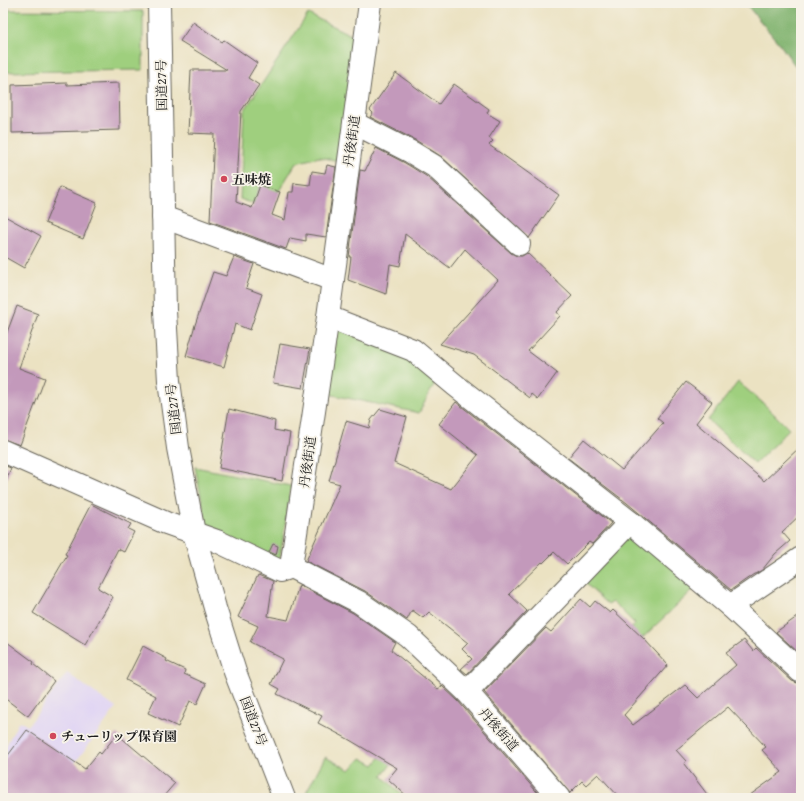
<svg xmlns="http://www.w3.org/2000/svg" width="804" height="801" font-family="'Gentium Book Plus','Noto Serif JP',serif">
<style>
.built{fill:#e0d4f4}
.green{fill:#9fcf7e;stroke:#5e764d}
.forest{fill:#7fb26d;stroke:#4e6744}
.building{fill:#c399bb}
.lines{fill:none;stroke-linecap:round;stroke-linejoin:round}
.minor-casing{stroke:#646156;stroke-width:24}
.highway-casing{stroke:#646156;stroke-width:24}
.minor{stroke:#fff;stroke-width:22}
.highway{stroke:#fff;stroke-width:22}
.poi-dot{fill:#d1495b;stroke:#f7f3e8;stroke-width:1.5}
.labels{text-anchor:middle;stroke-width:3.5;stroke-linejoin:round;paint-order:stroke}
.street-label{font-size:13px;fill:#1c1c1c;stroke:#f7f3e8}
.poi-label{font-size:13px;font-weight:bold;fill:#1c1c1c;stroke:#f7f3e8;text-anchor:start}
</style>
<rect width="100%" height="100%" fill="#f7f3e8"/>
<filter id="ink" filterUnits="userSpaceOnUse"><feTurbulence type="fractalNoise" baseFrequency=".025" numOctaves="2"/><feDisplacementMap in="SourceGraphic" scale="8" xChannelSelector="R" yChannelSelector="G"/><feConvolveMatrix kernelMatrix="1 2 1 2 8 2 1 2 1" color-interpolation-filters="sRGB"/></filter>
<filter id="wash" filterUnits="userSpaceOnUse"><feTurbulence type="fractalNoise" baseFrequency=".012" numOctaves="4" result="noise"/><feDisplacementMap in="SourceGraphic" scale="16" xChannelSelector="R" yChannelSelector="G"/><feGaussianBlur stdDeviation="0.9" result="paint"/><feColorMatrix in="noise" values="0 0 0 0 0 0 0 0 0 0 0 0 0 0 0 0 0 1.4 0 .05"/><feComposite in="paint" operator="in"/></filter>
<g filter="url(#wash)">
<rect width="100%" height="100%" fill="#ebe2c2"/>
<polygon class="built" points="67,673 116,708 68,772 3,798 3,745 6,746 19,721 28,726"/>
<g class="green">
<polygon points="3,10 143,11 143,70 3,72"/>
<polygon points="308,14 355,37 340,161 319,157 296,163 268,209 240,199 244,111"/>
<polygon points="337,328 409,355 437,379 419,413 328,394"/>
<polygon points="738,382 763,403 789,429 755,464 708,420"/>
<polygon points="195,467 291,486 279,564 208,531"/>
<polygon points="630,530 697,586 636,644 627,634 635,624 613,602 608,605 582,580"/>
<polygon points="386,750 396,758 382,776 406,798 303,798 325,757 350,770 361,758 374,765"/>
</g>
<polygon class="forest" points="745,3 801,3 801,74 781,46"/>
<g id="blocks">
<g class="building">
<polygon points="193,22 222,42 224,40 257,63 248,78 259,85 241,111 236,202 252,208 260,185 280,192 272,215 285,220 289,192 293,192 294,183 310,185 312,171 325,173 327,165 336,167 326,237 306,234 306,241 290,238 286,249 210,221 214,134 188,133 191,70 227,70 180,41"/>
<polygon points="396,73 439,104 454,84 489,109 487,113 500,121 489,138 493,141 489,145 559,195 529,238 442,157 417,141 370,117 373,113 370,110"/>
<polygon points="67,83 67,85 119,83 120,130 12,133 12,85"/>
<polygon points="376,148 405,163 426,176 511,253 517,256 522,256 527,253 572,296 557,312 560,316 528,351 557,373 538,399 532,394 530,398 474,355 440,344 498,280 465,249 450,268 405,234 400,266 390,264 386,294 348,280 351,257 349,257 360,170 365,171"/>
<polygon points="60,187 97,203 83,239 45,223"/>
<polygon points="3,215 41,236 24,268 3,256"/>
<polygon points="234,257 254,264 246,288 262,294 250,330 235,324 224,367 186,356 195,325 213,272 226,276"/>
<polygon points="17,306 38,314 19,368 45,378 20,445 3,439 3,343"/>
<polygon points="280,344 310,349 303,388 273,383"/>
<polygon points="686,382 712,402 696,423 764,481 801,446 801,514 782,532 790,541 775,554 762,570 755,574 754,574 731,590 627,503 568,458 584,439 622,470 663,423 657,418"/>
<polygon points="456,402 611,523 592,544 589,542 567,564 554,552 543,563 542,562 509,594 527,611 467,674 461,669 472,659 462,649 468,643 429,612 423,618 412,610 407,620 365,591 306,561 340,484 329,481 346,421 369,428 371,420 380,409 407,417 394,463 451,489 478,455 439,424"/>
<polygon points="229,409 275,421 274,430 290,433 282,481 219,468"/>
<polygon points="3,465 11,468 5,483 3,483"/>
<polygon points="91,504 131,524 128,529 134,532 124,552 118,549 98,588 113,597 85,645 33,613 67,555 65,554"/>
<polygon points="273,544 278,546 276,555 269,552"/>
<polygon points="258,575 273,581 268,616 288,620 299,585 353,613 395,642 391,650 438,689 442,686 458,701 542,798 409,798 388,779 397,768 348,739 318,723 322,716 277,694 280,689 271,684 283,659 250,642 258,626 238,617"/>
<polygon points="581,599 590,607 595,601 610,613 613,610 644,639 668,665 624,715 633,725 685,685 698,698 736,665 726,653 744,640 753,651 756,648 792,681 801,684 801,798 746,798 782,772 762,750 766,747 728,707 676,750 686,761 684,764 710,798 620,798 598,774 586,785 582,781 570,793 484,692 546,628 551,632"/>
<polygon points="801,614 801,655 776,632"/>
<polygon points="3,639 34,662 33,664 54,681 28,716 3,697"/>
<polygon points="143,646 167,659 166,661 185,670 184,674 206,684 197,704 190,701 178,727 148,713 156,696 126,680"/>
<polygon points="27,730 85,769 99,752 101,754 117,734 175,783 162,798 3,798 3,762"/>
</g>
</g>
</g>
<g filter="url(#ink)">
<use href="#blocks" fill-opacity="0" stroke="#646156" stroke-width="1"/>
<g class="lines">
<g class="minor-casing">
<g id="minor">
<polyline points="370,3 328,317 291,567 359,602 408,636 467,692 559,798"/>
<polyline points="354,123 411,152 434,166 519,244"/>
<polyline points="163,217 333,280"/>
<polyline points="328,317 413,350 455,385 630,522 730,606 801,672"/>
<polyline points="3,451 166,523 217,541 280,571 291,567"/>
<polyline points="730,606 801,558"/>
<polyline points="467,692 630,522"/>
</g>
</g>
<g class="highway-casing">
<polyline id="highway" points="159,3 165,311 169,381 178,448 194,533 215,608 235,672 284,798"/>
</g>
<use href="#minor" class="minor"/>
<use href="#highway" class="highway"/>
</g>
</g>
<g class="poi-dot">
<circle cx="224" cy="179" r="4"/>
<circle cx="53" cy="736" r="4"/>
</g>
<g class="labels">
<g class="street-label">
<text transform="translate(161 85) rotate(-91)" y="5">国道27号</text>
<text transform="translate(351 141) rotate(-82)" y="5">丹後街道</text>
<text transform="translate(173 409) rotate(-97)" y="5">国道27号</text>
<text transform="translate(307 462) rotate(-82)" y="5">丹後街道</text>
<text transform="translate(254 721) rotate(69)" y="5">国道27号</text>
<text transform="translate(499 729) rotate(49)" y="5">丹後街道</text>
</g>
<g class="poi-label">
<text x="232" y="184">五味焼</text>
<text x="61" y="741">チューリップ保育園</text>
</g>
</g>
<rect width="804" height="801" fill="none" stroke="#f7f3e8" stroke-width="16"/>
</svg>
